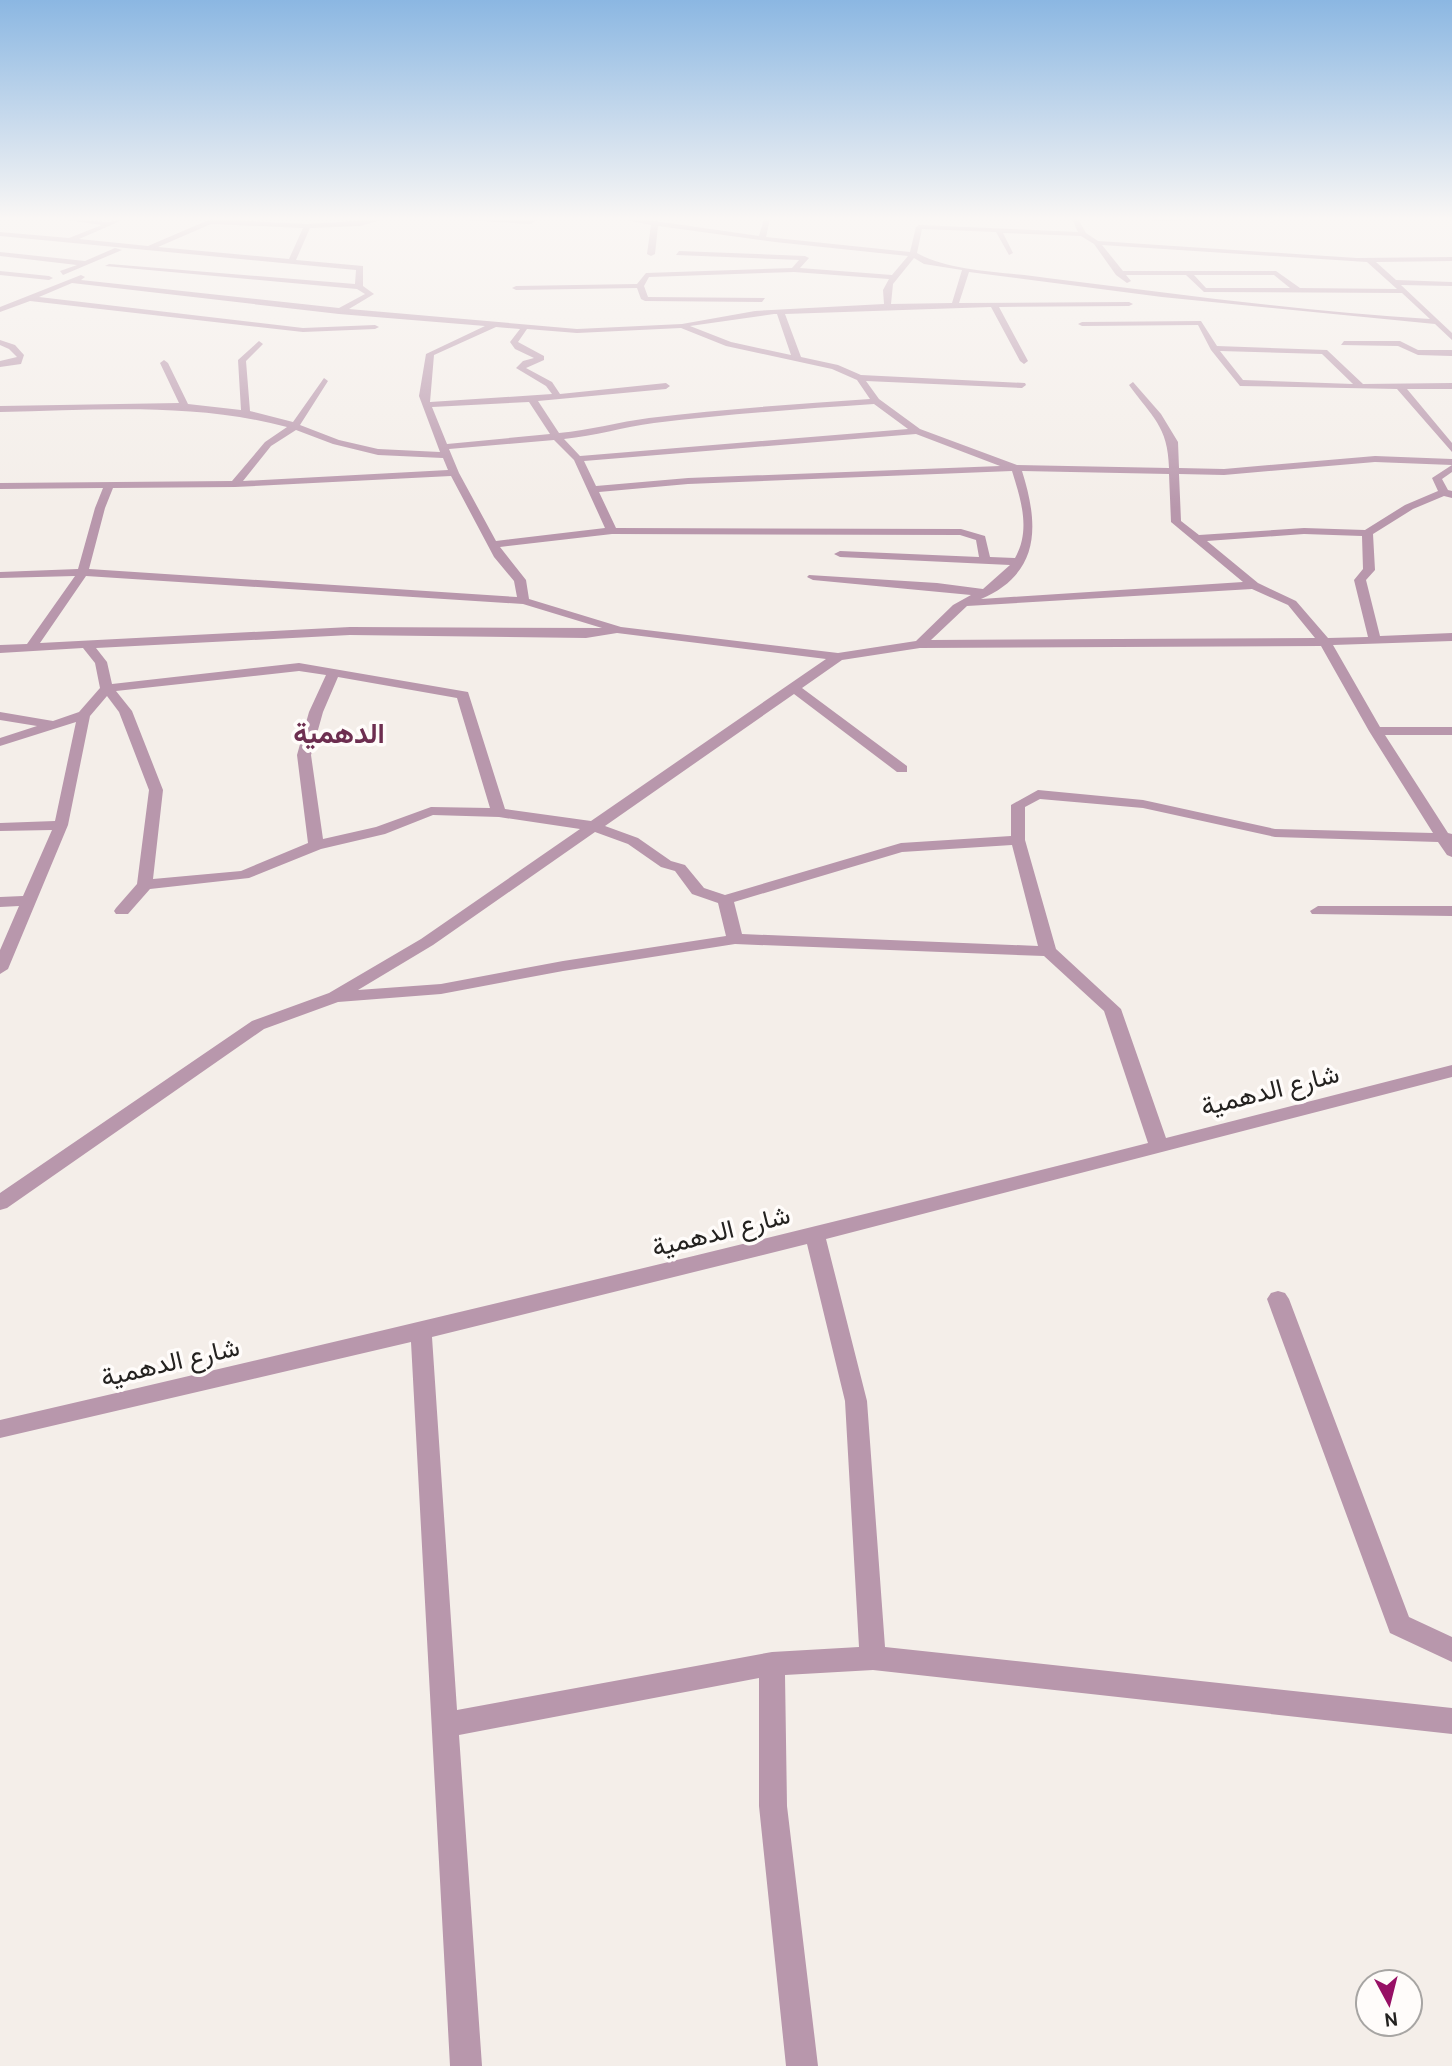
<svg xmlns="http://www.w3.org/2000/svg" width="1452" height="2066" font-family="Cabin,Vazirmatn,sans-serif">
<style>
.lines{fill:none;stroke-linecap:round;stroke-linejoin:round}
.minor{fill:#b897ac;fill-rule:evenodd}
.labels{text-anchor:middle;stroke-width:7;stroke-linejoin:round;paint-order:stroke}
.street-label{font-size:26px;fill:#242220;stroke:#fffcfa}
.far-district-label{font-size:28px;font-weight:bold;fill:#6d2e50;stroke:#fffcfa}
</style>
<rect width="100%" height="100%" fill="#f4eee9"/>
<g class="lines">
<g class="minor">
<path d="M59,219L109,222L125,219L79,239L148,246L211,219L307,224L385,219L360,226L310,228L296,260L363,266V286L374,294L349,309L577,329L682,324L755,311L884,304L883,290L889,279L794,272L649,277L644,286L648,297L765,298L762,302L645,301L641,299L637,288L516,290L512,288L516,286L637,284L646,273L792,268L799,260L676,255L679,251L805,256L809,258L800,268L892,275L908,256L775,242L658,226L655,254L651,256L647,254L651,225L621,219L655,221L759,236L764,219H770L766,237L910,252L916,227L919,225L1078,232L1072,219H1078L1086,233L1098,241L1357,258L1452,257V261L1376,262L1396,280L1452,282V286L1401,285L1452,333V340L1435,324L1162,297L969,272L959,303L1129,302L1133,304L1129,306L999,307L1028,361L1024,364L1020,361L991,307L785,314L801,357L838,365L861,375L1025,383L1026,385L1022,388L866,381L879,399L920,429L1017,465L1169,468C1168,426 1152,417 1129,385L1133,382L1161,414L1178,442L1179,468L1224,469L1375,456L1452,459V465L1375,462L1224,475L1179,474L1181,521L1199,535L1304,528L1365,530L1405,505L1438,491L1432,478L1452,465V472L1442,479L1448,490L1452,491V498L1444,496L1413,509L1373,534L1375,570L1366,580L1380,636L1452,633V641L1333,645L1380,727H1452V735H1385L1448,833L1452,834V857L1447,855L1438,842L1275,837L1143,808L1040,799L1025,807V840L1056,949L1121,1009L1166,1138L1452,1065V1077L826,1239L867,1401L885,1647L1452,1708V1734L873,1670L785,1675L787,1806L818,2066H786L759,1806V1678L459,1735L482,2066H450L411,1342L0,1438V1420C384,1331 767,1240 1148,1143L1104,1011L1044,956L735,944L563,971L441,994L338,1002L264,1029L7,1208L0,1210V1193L252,1021L329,993L421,939L580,829L499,817L433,815L385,834L321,849L249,878L150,889L128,914H116L114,911L116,908L137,884L149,790L119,712L107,696L90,716L68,825L8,969L0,974V950L19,906L0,907V897L23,896L52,830L0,831V823L55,821L76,722L0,746V738L37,726L0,720V712L53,721L79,712L100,688L95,663L83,648L0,653V645L27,644L75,576L0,578V572L78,569L95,508L103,488L0,489V483L232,481L265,442L287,427C193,402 97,410 0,412V406L179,403L160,363L164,360L168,363L188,404L241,410L238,360L259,341L263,344L246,361L250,411L293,422L324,378L328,381L300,425L339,440L378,449L440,452L419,396L426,354L485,326L339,314L72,283L39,297L303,328L375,325L379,327L375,329L303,332L30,301L0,312V307L81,275L85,277L81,280L339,308L365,294L357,289L105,266L109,264L355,284L356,270L0,236V232L69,238L102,225ZM211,224L303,228L289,259L158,247ZM922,229L996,232L1009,255L1013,253L1003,233L1081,236L1094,244L1116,275L1127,283L1131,281L1126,275H1186L1204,292L1402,293L1430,319C1302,311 1175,294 1047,278C1009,272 950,272 917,253ZM1102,245L1367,262L1397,289L1300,288L1276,271H1123ZM914,258L924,264L962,270L952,303L891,304L893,284ZM1194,275H1274L1290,288H1206ZM774,314H777L791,355L731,342L690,326ZM496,327L520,329L510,342L515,349L534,358L523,361L516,368L546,386L552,394L430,402L434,355ZM681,328L726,346L832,369L857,380L870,399C796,404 723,409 649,418C619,422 590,430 559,433L538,401L666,389L670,386L666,383L560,394L552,382L526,368L544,360V356L518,342L527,329L577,333ZM529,402L550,434L447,444L432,407ZM874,404L908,429L580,456L564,439C595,436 623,427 654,423C727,414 800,409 874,404ZM296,430L333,444L378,455L443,458L448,470L243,481L271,446ZM916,434L1000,466L688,478L596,486L584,461ZM554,440L574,460L605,528L496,541L459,473L449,449ZM1012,471C1021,500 1031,530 1015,558L990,557L985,536L961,529L616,528L599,492L688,484ZM1022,471L1169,474L1171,522L1243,582L981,599C1041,573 1039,525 1022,471ZM451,476L494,557L514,581L517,597L89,569L105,508L113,488L235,487ZM612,534L960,535L976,540L979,557L840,551L834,554L840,557L1010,565L983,589L937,583L809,575L807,577L813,580L971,595L953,605L916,641L838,653L621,627L529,599L526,580L500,547ZM1304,534L1362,536L1363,569L1354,580L1368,637L1328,638L1296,601L1258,583L1207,541ZM86,576L523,604L602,628L350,627L40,643ZM1252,589L1288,605L1315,638L931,640L967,606ZM617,633L826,659L591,821L505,809L468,692L299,663L112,684L107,662L96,648L350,635L586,638ZM1321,646L1369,731L1433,833L1275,829L1143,800L1038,790L1011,805V836L901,843L725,895L704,888L685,865L671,861L638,838L605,826L794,694L897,772H907V766L802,688L842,660L920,648ZM299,671L326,675L309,712L297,755L308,843L241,871L153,879L163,790L132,711L116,691ZM338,677L457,698L490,808L431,807L376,827L323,839L311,755L323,712ZM595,832L628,844L661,867L675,871L692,894L718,903L726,936L563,961L441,984L358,990L433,945ZM1012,845L1038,946L742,934L734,902L902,852ZM807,1244L845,1401L859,1647L772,1652L457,1710L432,1337Z"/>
<polygon points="448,219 529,220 540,219 530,224"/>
<polygon points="1150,219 1224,219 1153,221"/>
<polygon points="115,248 122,250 63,275 60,271 77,265 0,256 0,252 85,261"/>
<polygon points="0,271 49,276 53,278 49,280 0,275"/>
<path d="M1201,321L1217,346L1327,350L1363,384L1452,383V389H1407L1452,443V452L1397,389L1240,386L1211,350L1198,325L1082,326L1078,324L1082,322ZM1220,351L1322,354L1353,384L1243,380Z"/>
<polygon points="0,340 15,345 24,355 21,364 0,367 0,361 17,357 9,349 0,345"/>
<polygon points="1344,341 1400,341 1418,350 1452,350 1452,356 1418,355 1398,346 1341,345"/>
<polygon points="1318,906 1452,906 1452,916 1312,914 1310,911"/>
<polygon points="1278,1291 1285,1293 1289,1299 1409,1617 1452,1637 1452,1662 1390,1633 1267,1299 1271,1293"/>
</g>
</g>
<linearGradient id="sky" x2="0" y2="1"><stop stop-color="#8bb7e2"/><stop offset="0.43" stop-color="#faf7f5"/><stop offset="1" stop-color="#faf7f5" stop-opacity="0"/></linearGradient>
<rect width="1452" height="508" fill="url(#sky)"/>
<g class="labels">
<g class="street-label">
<text transform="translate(1270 1090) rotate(-14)" y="9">شارع الدهمية</text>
<text transform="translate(721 1231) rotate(-14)" y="9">شارع الدهمية</text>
<text transform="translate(170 1362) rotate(-13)" y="9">شارع الدهمية</text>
</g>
<g class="far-district-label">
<text x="339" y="743">الدهمية</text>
</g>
</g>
<g transform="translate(1389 2003) rotate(173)"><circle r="33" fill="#fffcfa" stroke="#a7a5a3" stroke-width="2"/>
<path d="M0-5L12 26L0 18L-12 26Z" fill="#971065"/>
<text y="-10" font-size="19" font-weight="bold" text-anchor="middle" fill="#242220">N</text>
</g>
</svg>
